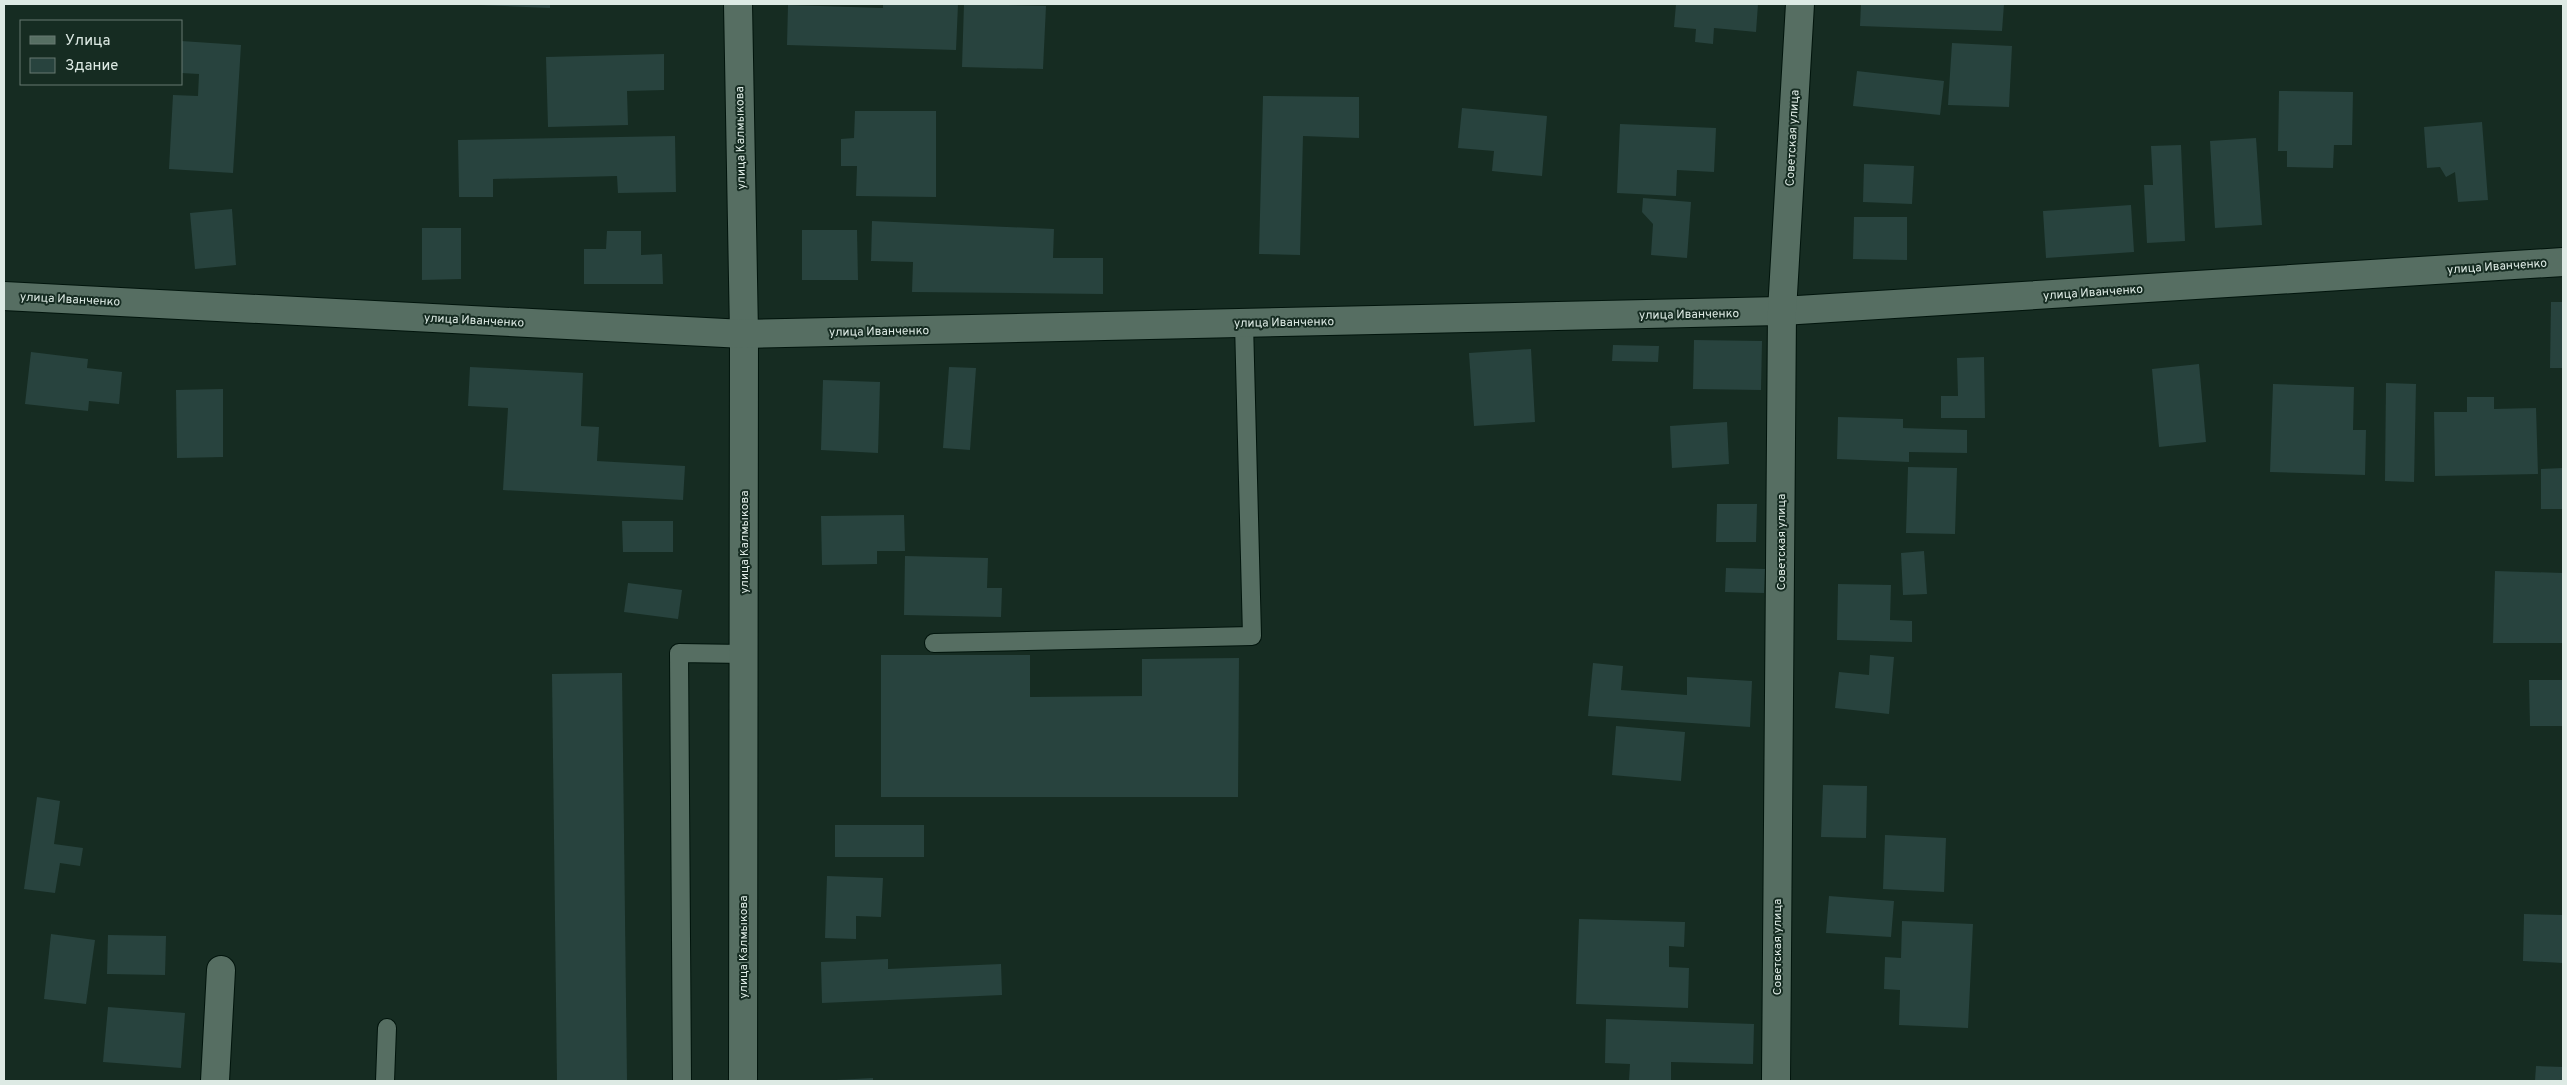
<svg xmlns="http://www.w3.org/2000/svg" width="2567" height="1085" font-family="Overpass,sans-serif">
<style>
.building{fill:#28433e}
.lines{fill:none;stroke-linecap:round;stroke-linejoin:round}
.lane-casing{stroke:#01140c;stroke-width:20}
.street-casing{stroke:#01140c;stroke-width:30}
.lane{stroke:#566e62;stroke-width:18}
.street{stroke:#566e62;stroke-width:28}
.labels{text-anchor:middle;stroke-width:4;stroke-linejoin:round;paint-order:stroke}
.street-label{font-size:12px;fill:#ddeae4;stroke:#162c22}
</style>
<rect width="100%" height="100%" fill="#162c22"/>
<g class="building">
<polygon points="456,4 550,4 550,8"/>
<polygon points="883,4 958,4 956,50 787,45 788,5 883,8"/>
<polygon points="964,4 1046,6 1043,69 962,67"/>
<polygon points="1676,4 1758,4 1756,32 1714,28 1713,44 1695,42 1696,29 1674,27"/>
<polygon points="1861,4 2004,4 2002,31 1860,26"/>
<polygon points="181,41 241,45 233,173 169,169 173,95 198,96 199,74 181,73"/>
<polygon points="1952,43 2012,46 2009,107 1948,105"/>
<polygon points="664,54 664,90 627,91 628,125 548,127 546,57"/>
<polygon points="1857,71 1944,81 1940,115 1853,106"/>
<polygon points="2279,91 2353,92 2352,145 2334,145 2333,168 2287,167 2287,151 2278,151"/>
<polygon points="1263,96 1359,97 1359,138 1303,136 1300,255 1259,254"/>
<polygon points="1462,108 1547,116 1542,176 1492,171 1494,151 1458,148"/>
<polygon points="855,111 936,111 936,197 856,196 857,166 841,166 841,139 854,138"/>
<polygon points="2482,122 2488,200 2458,202 2455,172 2446,177 2440,167 2427,168 2424,127"/>
<polygon points="1620,124 1716,128 1714,172 1677,170 1676,196 1617,193"/>
<polygon points="675,136 676,192 618,193 617,176 493,179 493,197 459,197 458,140"/>
<polygon points="2256,138 2262,225 2215,228 2210,141"/>
<polygon points="2181,145 2185,241 2147,243 2144,185 2153,185 2151,146"/>
<polygon points="1864,164 1914,166 1912,204 1863,202"/>
<polygon points="1643,198 1691,202 1687,258 1651,255 1653,224 1642,212"/>
<polygon points="2131,205 2134,252 2046,258 2043,211"/>
<polygon points="232,209 236,265 195,269 190,213"/>
<polygon points="1854,217 1907,217 1907,260 1853,259"/>
<polygon points="872,221 1054,229 1053,258 1103,258 1103,294 912,292 913,262 871,261"/>
<polygon points="422,228 461,228 461,279 422,280"/>
<polygon points="802,230 857,230 858,280 802,280"/>
<polygon points="607,231 641,231 641,255 662,254 663,284 584,284 584,249 606,249"/>
<polygon points="2551,302 2563,302 2563,368 2550,368"/>
<polygon points="1694,340 1762,341 1761,390 1693,389"/>
<polygon points="1613,345 1659,346 1658,362 1612,361"/>
<polygon points="1531,349 1535,422 1474,426 1469,353"/>
<polygon points="31,352 88,359 87,368 122,372 119,404 89,401 88,411 25,404"/>
<polygon points="1984,357 1985,418 1941,418 1941,396 1958,396 1957,358"/>
<polygon points="2199,364 2206,442 2159,447 2152,369"/>
<polygon points="470,367 583,373 581,426 599,427 597,461 685,466 683,500 503,490 508,408 468,406"/>
<polygon points="949,367 976,368 970,450 943,448"/>
<polygon points="823,380 880,382 878,453 821,450"/>
<polygon points="2386,383 2416,384 2414,482 2385,481"/>
<polygon points="2273,384 2354,387 2353,430 2366,430 2365,475 2270,472"/>
<polygon points="223,389 223,457 177,458 176,390"/>
<polygon points="2467,397 2494,397 2494,409 2536,408 2538,474 2435,476 2434,412 2467,412"/>
<polygon points="1838,417 1903,419 1903,428 1967,430 1967,453 1909,452 1909,462 1837,459"/>
<polygon points="1727,422 1729,464 1672,468 1670,426"/>
<polygon points="1908,467 1957,468 1955,534 1906,533"/>
<polygon points="2563,468 2563,509 2541,509 2541,469"/>
<polygon points="1717,504 1757,504 1756,542 1716,542"/>
<polygon points="904,515 905,551 877,551 877,564 822,565 821,516"/>
<polygon points="622,521 673,521 673,552 623,552"/>
<polygon points="1924,551 1927,594 1903,595 1901,553"/>
<polygon points="905,556 988,558 987,588 1002,588 1001,617 904,615"/>
<polygon points="1726,568 1765,569 1764,593 1725,592"/>
<polygon points="2495,571 2563,573 2563,643 2493,643"/>
<polygon points="628,583 682,590 678,619 624,612"/>
<polygon points="1838,584 1891,585 1890,620 1912,621 1912,642 1837,640"/>
<polygon points="881,655 1030,655 1030,697 1142,696 1142,659 1239,658 1238,797 881,797"/>
<polygon points="1870,655 1894,657 1889,714 1835,708 1839,672 1869,675"/>
<polygon points="1593,663 1623,666 1621,690 1687,695 1687,677 1752,681 1750,727 1588,716"/>
<polygon points="622,673 627,1081 557,1081 552,674"/>
<polygon points="2529,680 2563,680 2563,726 2530,726"/>
<polygon points="1616,726 1685,732 1681,781 1612,775"/>
<polygon points="1823,785 1867,786 1866,838 1821,837"/>
<polygon points="37,797 60,801 54,844 83,848 80,866 60,863 55,893 24,889"/>
<rect x="835" y="825" width="89" height="32"/>
<polygon points="1885,835 1946,838 1944,892 1883,889"/>
<polygon points="827,876 883,878 881,917 856,916 856,939 825,938"/>
<polygon points="1829,896 1894,901 1891,937 1826,933"/>
<polygon points="2524,914 2563,915 2563,963 2523,961"/>
<polygon points="1579,919 1685,922 1684,947 1669,946 1669,967 1689,968 1688,1008 1576,1004"/>
<polygon points="1902,921 1973,924 1968,1028 1899,1025 1900,990 1884,989 1885,957 1901,958"/>
<polygon points="51,934 95,940 86,1004 44,999"/>
<polygon points="108,935 166,936 165,975 107,974"/>
<polygon points="888,959 888,969 1001,964 1002,995 822,1003 821,962"/>
<polygon points="108,1007 185,1013 181,1068 103,1062"/>
<polygon points="1606,1019 1754,1024 1753,1064 1671,1062 1671,1081 1629,1081 1630,1064 1605,1063"/>
<polygon points="2536,1066 2563,1067 2563,1081 2535,1081"/>
<polygon points="873,1078 873,1081 836,1081 836,1080"/>
</g>
<g class="lines">
<g class="lane-casing">
<g id="lane">
<polyline points="934,643 1252,636 1244,323"/>
<polyline points="385,1081 387,1028"/>
<polyline points="682,1081 679,653 744,654"/>
</g>
</g>
<g class="street-casing">
<g id="street">
<polyline points="738,4 744,334 743,1081"/>
<polyline points="4,296 744,334 1782,311 2563,262"/>
<polyline points="215,1081 221,970"/>
<polyline points="1776,1081 1782,311 1800,4"/>
</g>
</g>
<use href="#lane" class="lane"/>
<use href="#street" class="street"/>
</g>
<g class="labels">
<g class="street-label">
<text transform="translate(740 138) rotate(-91)" y="4">улица Калмыкова</text>
<text transform="translate(1792 138) rotate(-87)" y="4">Советская улица</text>
<text transform="translate(2497 266) rotate(-4)" y="4">улица Иванченко</text>
<text transform="translate(2093 292) rotate(-4)" y="4">улица Иванченко</text>
<text transform="translate(70 299) rotate(3)" y="4">улица Иванченко</text>
<text transform="translate(1689 314) rotate(-1)" y="4">улица Иванченко</text>
<text transform="translate(474 320) rotate(3)" y="4">улица Иванченко</text>
<text transform="translate(1284 322) rotate(-1)" y="4">улица Иванченко</text>
<text transform="translate(879 331) rotate(-1)" y="4">улица Иванченко</text>
<text transform="translate(744 542) rotate(-90)" y="4">улица Калмыкова</text>
<text transform="translate(1781 542) rotate(-90)" y="4">Советская улица</text>
<text transform="translate(743 947) rotate(-90)" y="4">улица Калмыкова</text>
<text transform="translate(1777 947) rotate(-90)" y="4">Советская улица</text>
</g>
</g>
<rect width="2567" height="1085" fill="none" stroke="#ddeae4" stroke-width="10"/>
<rect x="20" y="20" width="162" height="65" fill="#162c22" stroke="#667870"/>
<rect x="30" y="36" width="25" height="8" fill="#566e62" stroke="#667870"/>
<text x="65" y="45" font-size="15" fill="#ddeae4">Улица</text>
<rect x="30" y="58" width="25" height="15" fill="#28433e" stroke="#667870"/>
<text x="65" y="70" font-size="15" fill="#ddeae4">Здание</text>
</svg>
